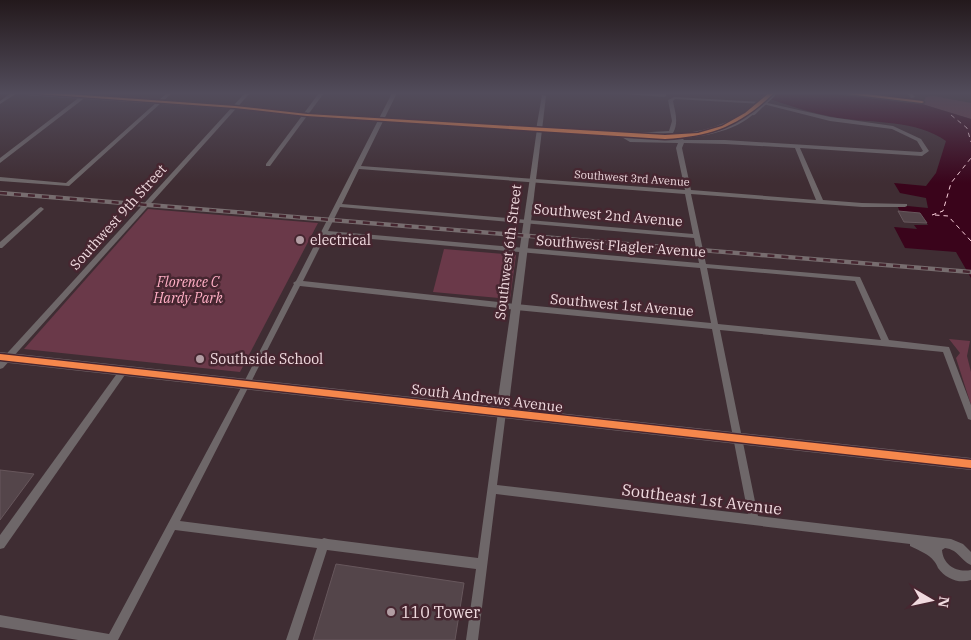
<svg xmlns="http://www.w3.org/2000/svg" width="971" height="640" font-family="'IBM Plex Serif',serif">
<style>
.green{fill:#6a3949}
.water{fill:#3a041b}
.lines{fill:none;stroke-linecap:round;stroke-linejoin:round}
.ferry{stroke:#fbd1dc;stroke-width:1;stroke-dasharray:4.5 4;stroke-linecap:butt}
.building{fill:#54454a;stroke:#67575c}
.minor{fill:#6e6769;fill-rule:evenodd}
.tertiary{fill:#6e6769;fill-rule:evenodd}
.secondary{fill:#72686b;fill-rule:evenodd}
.rail-casing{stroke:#776d6f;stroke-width:4.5}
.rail{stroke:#462630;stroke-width:2.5;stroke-dasharray:7;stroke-linecap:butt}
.secondary-bridge{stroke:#72686b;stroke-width:8}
.cycleway-casing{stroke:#462630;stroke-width:3}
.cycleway{fill:#f5874c;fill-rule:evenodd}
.poi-dot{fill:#b29da3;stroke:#462630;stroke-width:2}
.labels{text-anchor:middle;stroke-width:5;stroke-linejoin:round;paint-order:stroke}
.far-street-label{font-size:11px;fill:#f0dadf;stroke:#462630}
.street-label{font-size:14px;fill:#f0dadf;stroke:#462630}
.poi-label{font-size:14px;fill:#f0dadf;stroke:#462630;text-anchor:start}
.park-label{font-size:14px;font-style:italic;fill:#ffafc5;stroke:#462630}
.near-street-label{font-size:16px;fill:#f0dadf;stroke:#462630}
.near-poi-label{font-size:16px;fill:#f0dadf;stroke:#462630;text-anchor:start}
</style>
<rect width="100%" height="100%" fill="#3f2d33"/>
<g class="green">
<polygon points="934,96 971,103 971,119 922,104 926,97"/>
<polygon points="148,209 318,223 240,372 24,349"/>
<polygon points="444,249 516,255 510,299 433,292"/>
<polygon points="949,339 970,341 967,356 971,372 971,405 956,358 960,353"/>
</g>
<path class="water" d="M753,93H831L922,104L971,119V278L956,252L905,248L894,227L917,229L914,225H928L920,213L900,212L897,205L928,208L926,198L900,193L894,183L926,186L936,173L946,141C917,120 873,123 838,118C810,113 780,103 753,93Z"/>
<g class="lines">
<g class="ferry">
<polyline points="951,115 967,128 971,142"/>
<polyline points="932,215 943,211 951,183 971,158"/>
<polyline points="935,215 948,216 971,241"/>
</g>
</g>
<g class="building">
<polygon points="898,211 920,213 927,223 904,222"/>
<polygon points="0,470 34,474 0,520"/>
<polygon points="336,564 464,583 455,640 313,640"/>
</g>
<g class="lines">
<g class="minor">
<polygon points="11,93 17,93 0,104 0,101"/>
<polygon points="85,93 91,93 0,163 0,158"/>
<polygon points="167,93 172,93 69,186 0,181 0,177 66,183"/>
<polygon points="245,93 250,93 3,368 0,369 0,361"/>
<polygon points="319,93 324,93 270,166 266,166 266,164"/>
<path d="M392,93H397L361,166L685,190L676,148L678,143L630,142L620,136V134H624L631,138L680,139L682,138L684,140H725L921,152L923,151L917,141L892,129L830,121L763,104L675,99L673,101C675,112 679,122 673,133L631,136L630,135L633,133L669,131L672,121L668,100L674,97L763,102L830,117L893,126L921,139L929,151L922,156L800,148L823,200L862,203L907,204V206L905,207H862L691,194L706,264L860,277L889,340L949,347L971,405V420L968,419L967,416L943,352L720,330L758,516L951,539L963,544L971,552V565C960,560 959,550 945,548L942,550C943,565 957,573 971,570V580C959,584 946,579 938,568C937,566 936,563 934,561C929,554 918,550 910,546V544L496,494L478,640H466L476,569L327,550L298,640H286L317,548L175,530L118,640H78L0,627V615L109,634L244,382L294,284L293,283L296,281ZM684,143L725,144L795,148L816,200L691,190L682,148ZM359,169L685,194L693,234L342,204ZM340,207L694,238L699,263L328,231ZM326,235L700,268L711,323L516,304L303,281ZM707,268L855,281L881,340L718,324ZM300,286L516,310L712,329L748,514L497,485L506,412L505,409L502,408L499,409L498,412L478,558L328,539L324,538L322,539L180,521Z"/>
<polygon points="612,93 662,94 662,93 666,93 666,96 664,97"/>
<polygon points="907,93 912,93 915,97 911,98"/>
<polygon points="542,95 546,96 542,130 539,132 536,130"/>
<polygon points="41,207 44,209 43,210 2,248 0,248 0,242 39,208"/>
<polygon points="124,367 127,368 128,370 127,372 4,548 0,549 0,535 121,368"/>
</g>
<polygon class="tertiary" points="537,129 542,130 508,412 506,416 502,417 498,416 496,412"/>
<g class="secondary">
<path d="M23,93H64L235,105L307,113L665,135C697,133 724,127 750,109L757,111C734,134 696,138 665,139L307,117L235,109L26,95Z"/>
<polygon points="0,352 971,458 971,470 0,362"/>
</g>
<g class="rail-casing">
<polyline id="rail" points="0,193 971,272"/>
</g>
<use href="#rail" class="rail"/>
<polyline class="secondary-bridge" points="753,111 771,94"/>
<g class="cycleway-casing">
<g id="cycleway">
<path d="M24,93H54L235,106L307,114L665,135L698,133L722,126L745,113L769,93H774C739,126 713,136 665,139L307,116L235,108Z"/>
<polygon points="839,93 858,93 922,101 924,102 922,103"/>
<polygon points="0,354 971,460 971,468 0,360"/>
</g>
</g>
<use href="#cycleway" class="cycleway"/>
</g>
<linearGradient id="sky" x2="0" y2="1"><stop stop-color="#23191c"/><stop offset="0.51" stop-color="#524c5b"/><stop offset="1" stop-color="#524c5b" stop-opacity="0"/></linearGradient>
<rect width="971" height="183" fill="url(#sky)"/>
<g class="poi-dot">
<circle cx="300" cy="240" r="5"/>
<circle cx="200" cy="359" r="5"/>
<circle cx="391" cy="612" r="5"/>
</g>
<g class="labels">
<g class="far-street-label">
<text transform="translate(632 178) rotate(4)" y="4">Southwest 3rd Avenue</text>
</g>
<g class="street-label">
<text transform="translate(608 215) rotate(5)" y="5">Southwest 2nd Avenue</text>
<text transform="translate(118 217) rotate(-48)" y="5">Southwest 9th Street</text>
<text transform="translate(621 246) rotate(4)" y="5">Southwest Flagler Avenue</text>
<text transform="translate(508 252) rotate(-83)" y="5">Southwest 6th Street</text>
<text transform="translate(622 305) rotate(5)" y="5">Southwest 1st Avenue</text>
<text transform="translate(487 398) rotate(7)" y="5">South Andrews Avenue</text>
</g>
<g class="poi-label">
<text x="310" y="245">electrical</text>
<text x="210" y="364">Southside School</text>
</g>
<g class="park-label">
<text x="188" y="287">Florence C<tspan x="188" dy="16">Hardy Park</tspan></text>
</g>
<g class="near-street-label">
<text transform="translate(702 499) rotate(7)" y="6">Southeast 1st Avenue</text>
</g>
<g class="near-poi-label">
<text x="401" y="618">110 Tower</text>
</g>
</g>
<g transform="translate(931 600) rotate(99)" stroke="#462630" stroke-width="4" paint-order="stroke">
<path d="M0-4L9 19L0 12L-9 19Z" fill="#f0dadf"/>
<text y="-8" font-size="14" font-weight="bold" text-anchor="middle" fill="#f0dadf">N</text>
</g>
</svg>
